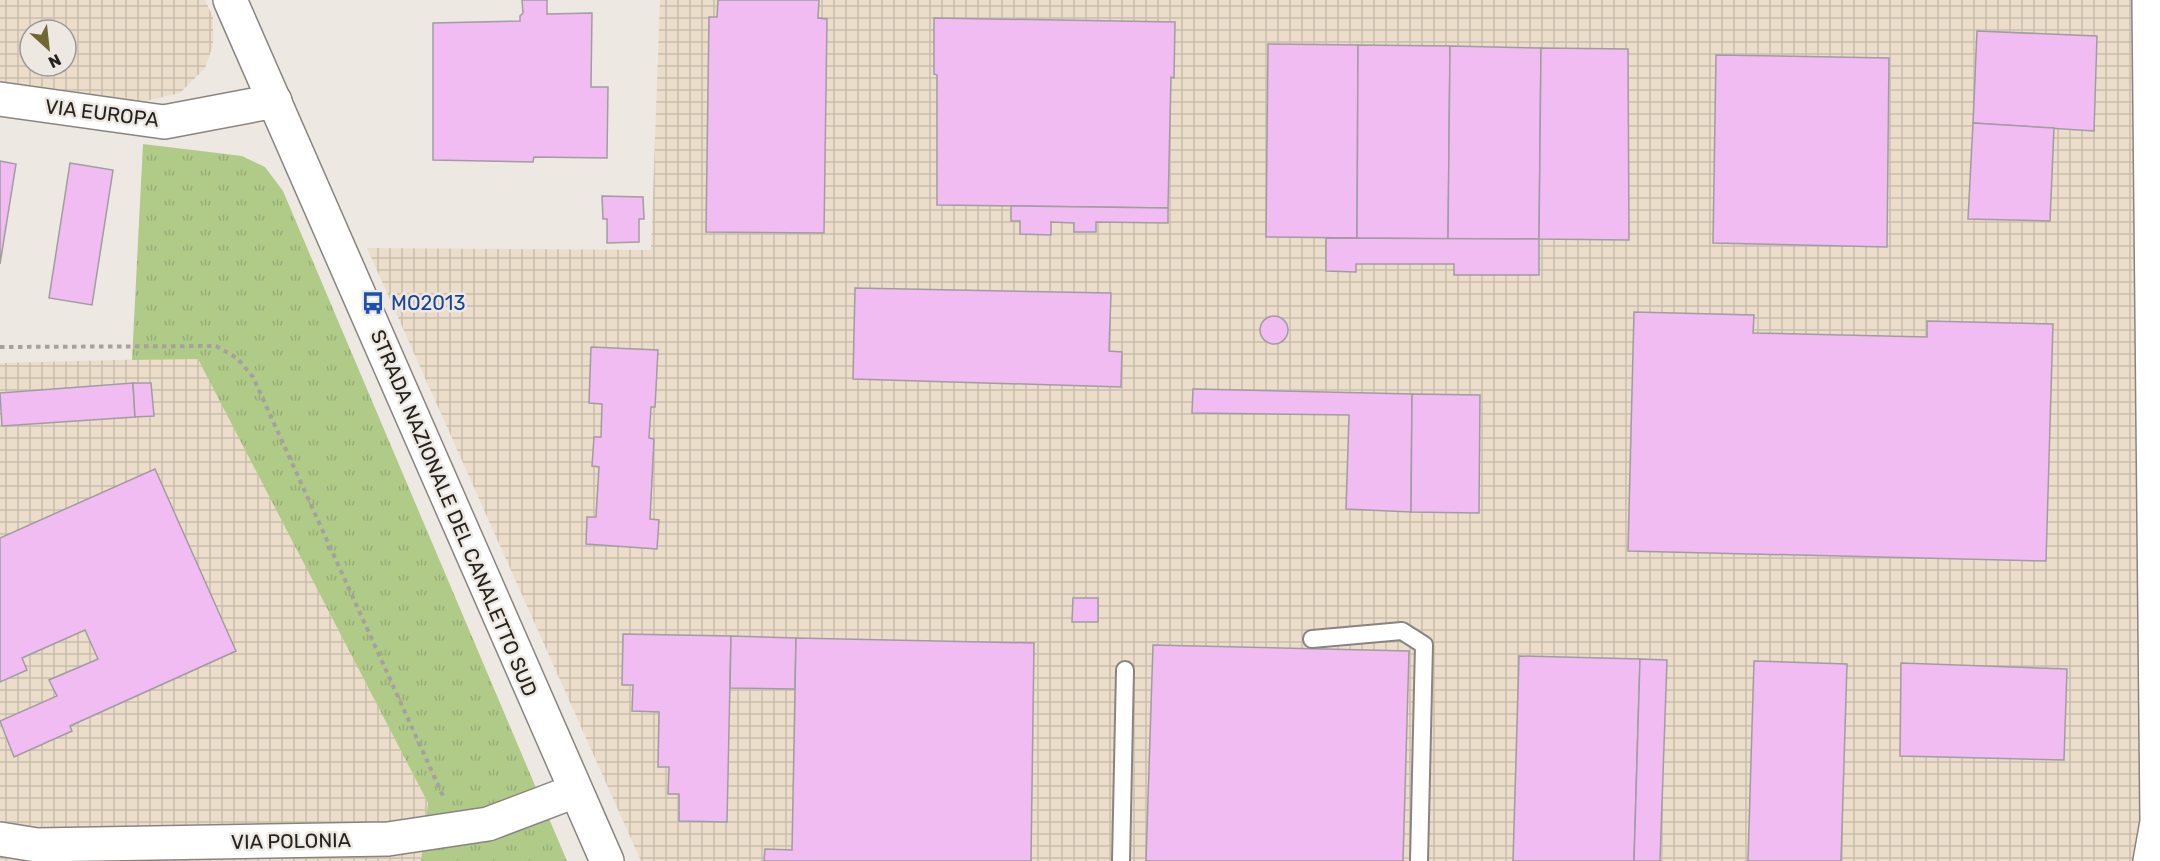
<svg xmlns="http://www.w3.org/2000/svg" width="2160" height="861" font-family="Rubik,sans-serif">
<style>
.industrial{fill:url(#industrial-grid);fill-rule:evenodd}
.park{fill:url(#park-tufts)}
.building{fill:#f0bcf2;stroke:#a19ca1;stroke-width:1.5}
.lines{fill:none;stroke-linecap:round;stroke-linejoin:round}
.lane-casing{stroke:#8a8480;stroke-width:20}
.street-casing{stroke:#8a8480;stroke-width:36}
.secondary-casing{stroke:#8a8480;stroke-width:36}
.path{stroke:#a6a19d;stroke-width:4;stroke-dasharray:4.5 4.5;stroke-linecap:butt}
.lane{stroke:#fff;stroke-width:16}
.street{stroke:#fff;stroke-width:33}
.secondary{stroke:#fff;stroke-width:33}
.labels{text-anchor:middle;stroke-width:5;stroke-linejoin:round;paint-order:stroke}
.street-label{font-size:20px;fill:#24211f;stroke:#eee8e2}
.transit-label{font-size:20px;fill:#164399;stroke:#eee8e2;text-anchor:start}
</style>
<defs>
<pattern id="industrial-grid" width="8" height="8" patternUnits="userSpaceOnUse" patternTransform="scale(1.5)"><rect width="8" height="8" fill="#ebddca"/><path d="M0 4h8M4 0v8" fill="none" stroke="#c9bdad"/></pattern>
<pattern id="park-tufts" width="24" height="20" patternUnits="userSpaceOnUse" patternTransform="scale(1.5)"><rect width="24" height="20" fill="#b0ca88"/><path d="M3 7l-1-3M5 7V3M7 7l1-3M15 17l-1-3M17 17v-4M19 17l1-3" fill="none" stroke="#97ad75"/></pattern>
</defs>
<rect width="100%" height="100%" fill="#eee8e2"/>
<g class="industrial">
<path d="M0,0H205L213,17V45L205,68L180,93L145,101L0,81ZM30,30H66V66H30Z"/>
<polygon points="660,0 2160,0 2160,861 641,861 367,248 651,250"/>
<polygon points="198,358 428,803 421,861 0,861 0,363"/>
</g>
<polygon class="park" points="143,144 242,156 265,167 283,191 567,861 421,861 428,803 198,359 132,360"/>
<g class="building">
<polygon points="522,0 547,0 547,14 592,13 591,87 608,87 607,158 534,157 533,162 433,160 433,23 520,21 520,16 523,13"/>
<polygon points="718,0 819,0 818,18 827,19 824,233 706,232 709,17 717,17"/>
<polygon points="934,18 1175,22 1174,78 1171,77 1168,208 937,205 937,75 934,74"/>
<polygon points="1977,31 2097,36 2094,131 1973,123"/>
<polygon points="1268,44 1358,45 1357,238 1266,237"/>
<polygon points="1358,45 1450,46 1448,239 1357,238"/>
<polygon points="1450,46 1541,48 1539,239 1448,239"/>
<polygon points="1541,48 1628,49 1629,240 1539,239"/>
<polygon points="1716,55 1889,58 1887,247 1713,243"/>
<polygon points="1973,123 2054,128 2050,221 1968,219"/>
<polygon points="0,161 16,164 0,264"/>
<polygon points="70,163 113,170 92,305 49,298"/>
<polygon points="602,196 643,197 644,219 639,219 639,242 607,243 607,219 603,219"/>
<polygon points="1011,206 1168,208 1168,223 1096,222 1096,232 1074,232 1074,223 1051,222 1051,235 1020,234 1020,221 1011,221"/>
<polygon points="1326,238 1539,239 1539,275 1454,275 1454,264 1356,264 1356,272 1326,271"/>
<polygon points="855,288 1111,293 1109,351 1122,352 1121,387 853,379"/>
<polygon points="1634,312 1754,315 1753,333 1927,337 1927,321 2053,324 2046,561 1628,551"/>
<circle cx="1274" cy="330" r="14"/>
<polygon points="591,347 658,350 655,407 651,407 649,438 654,439 650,519 659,520 657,549 586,544 587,517 596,517 599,467 592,466 594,437 601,437 602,404 589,403"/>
<polygon points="133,383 135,417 2,426 0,393"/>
<polygon points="133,383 151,383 154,416 135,417"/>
<polygon points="1193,389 1412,394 1411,512 1346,509 1349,415 1192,413"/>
<polygon points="1412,394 1480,395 1479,513 1411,512"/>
<polygon points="155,469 236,651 70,726 72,731 14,757 0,721 57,696 49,680 98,659 85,630 22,658 27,670 0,682 0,538"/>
<polygon points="1073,598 1098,598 1098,622 1072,622"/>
<polygon points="623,634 731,636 727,822 679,821 679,794 668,794 669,767 658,767 659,712 632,711 633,685 622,685"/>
<polygon points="731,636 796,638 795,689 730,688"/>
<polygon points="796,638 1034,643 1031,861 764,861 765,849 792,850"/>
<polygon points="1153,645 1409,651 1403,861 1146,861"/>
<polygon points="1519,656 1640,659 1634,861 1513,861"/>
<polygon points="1640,659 1667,660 1660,861 1634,861"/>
<polygon points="1754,661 1847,664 1841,861 1748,861"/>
<polygon points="1901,663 2067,669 2064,760 1900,756"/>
</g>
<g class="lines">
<g class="lane-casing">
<g id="lane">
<polyline points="1312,639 1402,631 1424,645 1419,861"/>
<polyline points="1121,861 1125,670"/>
</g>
</g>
<g class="street-casing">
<g id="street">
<polyline points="2149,0 2157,822 2150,861"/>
<polyline points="0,99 164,122 275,101"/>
<polyline points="0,839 37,845 388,839 488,824 575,791"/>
</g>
</g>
<g class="secondary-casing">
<polyline id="secondary" points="230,0 607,861"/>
</g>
<polyline class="path" points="0,347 216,346 237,358 253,377 443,796"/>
<use href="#lane" class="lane"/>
<use href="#street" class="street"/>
<use href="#secondary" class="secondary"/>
</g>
<defs>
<g id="bus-bare" transform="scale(1.8)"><path d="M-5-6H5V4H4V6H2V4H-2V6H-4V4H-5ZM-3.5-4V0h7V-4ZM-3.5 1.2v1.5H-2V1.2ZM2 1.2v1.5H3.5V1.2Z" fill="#1a4fb4" stroke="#eee8e2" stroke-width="2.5" paint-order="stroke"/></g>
</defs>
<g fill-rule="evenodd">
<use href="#bus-bare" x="373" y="303"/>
</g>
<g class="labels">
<g class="street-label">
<text transform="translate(102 113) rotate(7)" y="7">VIA EUROPA</text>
<text transform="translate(454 513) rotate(67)" y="7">STRADA NAZIONALE DEL CANALETTO SUD</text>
<text transform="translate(291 841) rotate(-1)" y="7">VIA POLONIA</text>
</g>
<g class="transit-label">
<text x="391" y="310">MO2013</text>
</g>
</g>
<g transform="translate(48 48) rotate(153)"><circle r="28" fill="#eee8e2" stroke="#9d9894" stroke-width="1.5"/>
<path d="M0-4.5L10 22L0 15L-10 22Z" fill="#716733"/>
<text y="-9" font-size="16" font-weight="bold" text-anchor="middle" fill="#24211f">N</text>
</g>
</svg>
